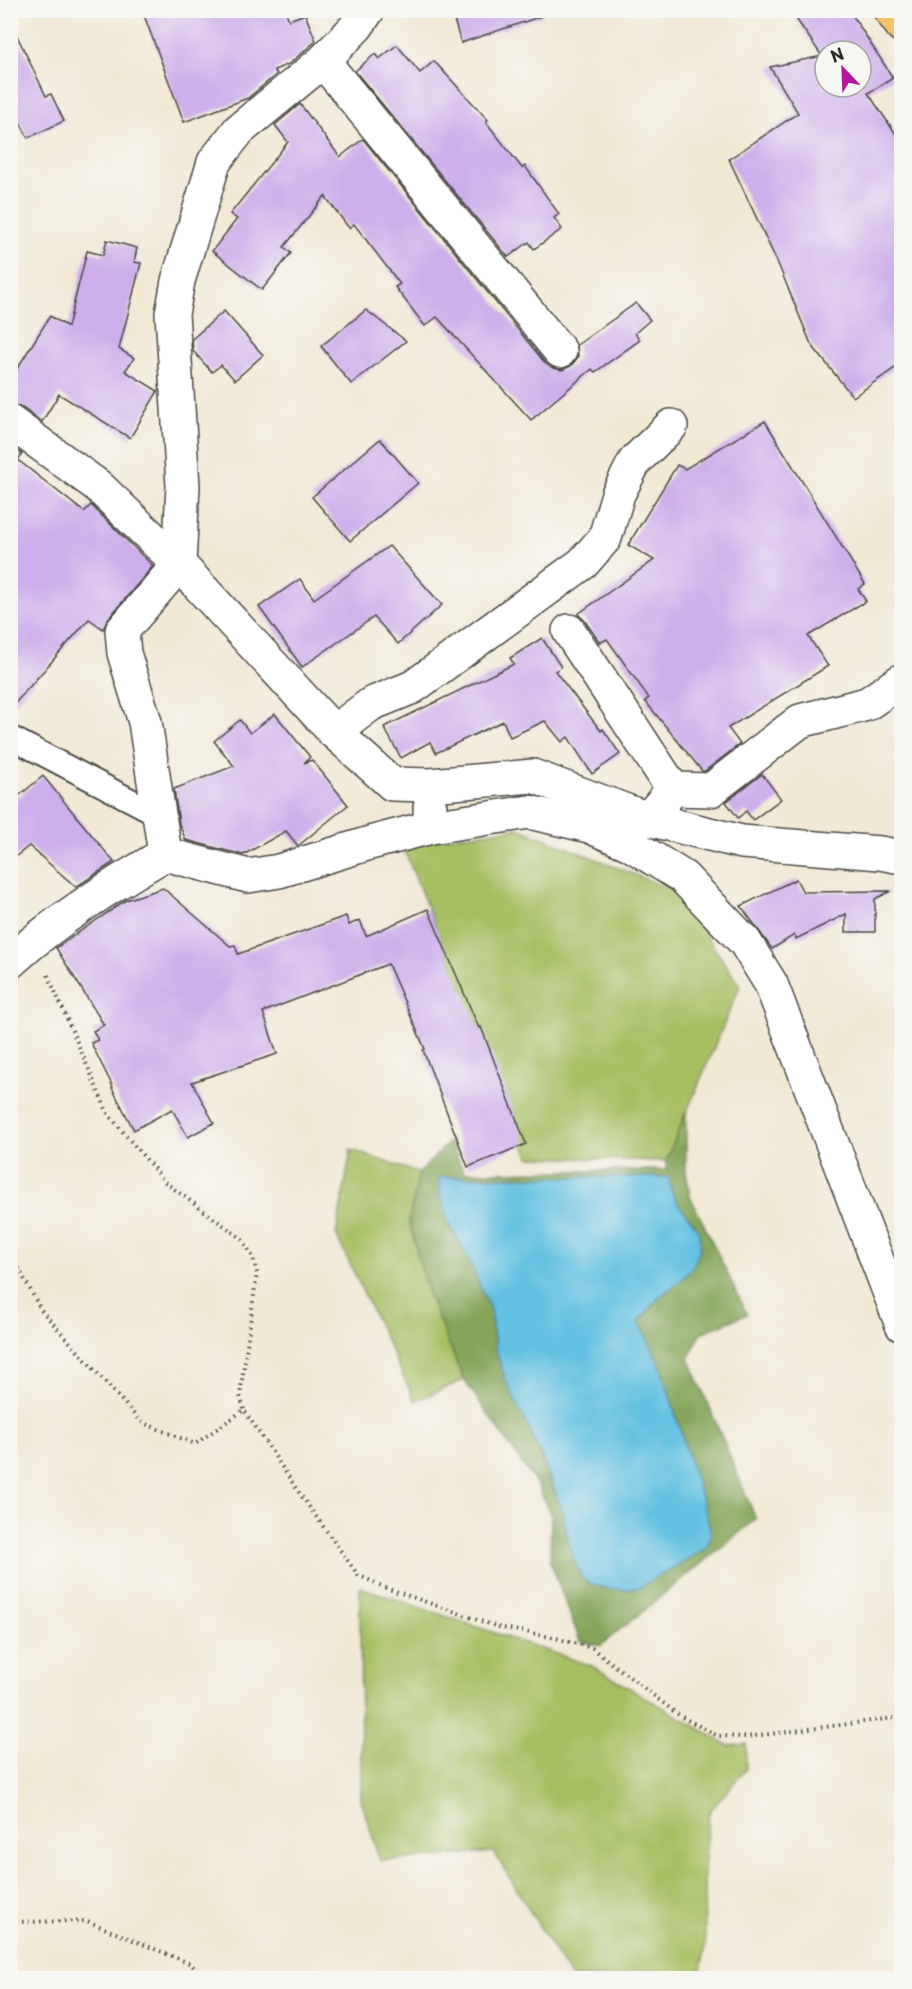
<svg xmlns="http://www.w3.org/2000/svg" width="912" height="1989" font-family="'Playpen Sans',sans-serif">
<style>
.green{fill:#a7bf64;stroke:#697548;stroke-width:1.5}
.forest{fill:#85a65a;stroke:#586842;stroke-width:1.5;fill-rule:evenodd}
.water{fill:#64c1e2;stroke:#487686;stroke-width:1.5}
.building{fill:#ceaeeb;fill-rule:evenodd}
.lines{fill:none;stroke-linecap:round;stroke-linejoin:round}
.lane-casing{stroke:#494844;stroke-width:26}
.street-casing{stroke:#494844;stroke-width:36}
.primary-casing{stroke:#494844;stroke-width:36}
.path{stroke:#494844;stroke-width:4;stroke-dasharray:1.5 4.5;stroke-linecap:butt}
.lane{stroke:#fff;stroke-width:22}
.street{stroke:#fff;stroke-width:33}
.primary{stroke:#f5c16b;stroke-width:33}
</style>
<rect width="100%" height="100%" fill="#f6f6f2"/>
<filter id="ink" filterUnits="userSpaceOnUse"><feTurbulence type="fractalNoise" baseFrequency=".0167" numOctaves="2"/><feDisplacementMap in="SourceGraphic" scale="12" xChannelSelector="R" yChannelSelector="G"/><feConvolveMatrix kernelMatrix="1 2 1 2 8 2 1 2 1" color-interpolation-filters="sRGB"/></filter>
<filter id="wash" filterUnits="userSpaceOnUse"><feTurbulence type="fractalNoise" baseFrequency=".008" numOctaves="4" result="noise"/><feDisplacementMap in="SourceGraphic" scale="24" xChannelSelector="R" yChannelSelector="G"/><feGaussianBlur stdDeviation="1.35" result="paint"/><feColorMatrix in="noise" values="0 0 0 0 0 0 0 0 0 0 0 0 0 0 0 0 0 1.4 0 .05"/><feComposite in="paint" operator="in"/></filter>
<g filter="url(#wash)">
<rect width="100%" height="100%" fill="#f2e9d5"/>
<g class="green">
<polygon points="518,828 676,891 740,986 666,1161 529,1157 405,852 421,841"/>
<polygon points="351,1150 419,1173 409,1221 428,1294 464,1380 415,1401 336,1235"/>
<polygon points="360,1587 592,1666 729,1746 746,1744 746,1769 709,1812 704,1874 705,1951 699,1978 571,1978 494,1852 380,1861 361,1800"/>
</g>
<path class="forest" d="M686,1112V1171L690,1196L747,1314L701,1333L689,1358L756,1519L600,1646L580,1641L550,1561L551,1516L538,1486L464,1380L428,1294L409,1221L419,1173L450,1141L464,1172L667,1170L666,1161ZM439,1177H466L669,1189L676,1202L697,1228L686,1276L659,1297L639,1322L661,1367L708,1520L571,1552L562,1510L495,1347L490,1310L469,1260L448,1221Z"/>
<path class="water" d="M439,1177H669C670,1199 683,1209 695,1225C707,1241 697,1263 685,1276C678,1284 668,1289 660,1297C652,1304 645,1314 639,1322L661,1367L708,1520L711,1536L705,1549L640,1587L622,1590L604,1588L591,1584L582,1578L571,1552L562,1510L540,1452L505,1379L495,1347L490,1310L469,1260L448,1221L440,1192Z"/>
<g id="blocks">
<g class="building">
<polygon points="142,10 285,10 289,20 305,14 316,41 289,64 274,70 277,74 248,98 184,122"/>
<polygon points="451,10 541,10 542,16 461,43"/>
<path d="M790,10H849L893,78L868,93L902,143V363L853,397L811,344L779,266L729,159L798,113L770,67L822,56ZM825,51H861V87H825Z"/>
<polygon points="10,21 46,96 51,94 64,121 28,138 10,102"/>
<polygon points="397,45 420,73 434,61 488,120 486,122 522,168 525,166 559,214 554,218 562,229 534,249 529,242 508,257 355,71 375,54 379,59"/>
<polygon points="300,104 340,157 363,139 545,363 553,368 562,370 571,366 578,357 577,345 636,303 650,320 635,333 640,340 595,372 592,369 531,420 437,317 425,326 395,287 400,284 354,224 349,228 325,196 284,247 291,253 262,290 212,251 237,219 230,214 288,142 275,125"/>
<polygon points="107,240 137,248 134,262 141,263 119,349 134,358 125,371 158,391 130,438 59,394 42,422 21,407 10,404 10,380 50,316 68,327 87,251 103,255"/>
<polygon points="366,310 406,341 351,384 321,346"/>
<polygon points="224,311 263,355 235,380 221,365 212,372 193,351 192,339"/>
<polygon points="765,421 865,584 858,589 866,601 808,636 828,666 728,728 740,744 705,771 702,771 645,701 649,698 607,639 600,643 585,621 578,614 654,560 628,545 677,465 685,469"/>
<polygon points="380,439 418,483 350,541 312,497"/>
<polygon points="10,446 22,454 18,460 84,512 91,505 153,566 108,619 103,629 89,619 10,709"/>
<polygon points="389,546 442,605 398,644 374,617 302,667 259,607 300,579 314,599"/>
<polygon points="542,638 561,667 555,671 601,731 603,729 620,754 592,774 568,737 562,742 545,721 510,737 503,721 436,753 430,742 401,758 384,727 514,664 510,658"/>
<polygon points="275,714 310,757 304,763 312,760 348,805 298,846 286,831 243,855 186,840 179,824 174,789 234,766 214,741 240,720 250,733"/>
<polygon points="762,774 781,799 753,820 746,811 738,818 726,802"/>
<polygon points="43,776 114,862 76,887 29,846 10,861 10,803"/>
<polygon points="796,879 803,892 891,891 875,899 875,932 846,932 846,914 796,939 794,935 772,949 741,906"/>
<polygon points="163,888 230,946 235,945 238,954 346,916 349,925 360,920 366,936 428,909 479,1028 481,1027 526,1144 468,1167 423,1050 425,1049 388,964 263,1012 277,1054 192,1082 214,1123 188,1137 172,1109 134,1130 112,1088 113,1087 91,1043 98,1040 93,1031 104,1025 56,948 126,900"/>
</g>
</g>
</g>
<g filter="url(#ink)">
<use href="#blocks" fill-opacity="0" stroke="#494844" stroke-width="1.5"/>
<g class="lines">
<g class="lane-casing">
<polyline id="lane" points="10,737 161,816"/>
</g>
<g class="street-casing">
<g id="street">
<polyline points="323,61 560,351"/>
<polyline points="10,422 98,486 179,564 334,732 392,784 430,785 533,776 648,819 742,842 880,853 902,857"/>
<polyline points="569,631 673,789"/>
<polyline points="334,732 371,704 413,687 583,563 605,538 618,494 635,461 671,426"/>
<polyline points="648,819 673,789 711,790 800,721 867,704 902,680"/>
<polyline points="431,827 529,812 589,826 630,844 683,877 745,942 771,984 902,1325"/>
<polyline points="165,854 248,876 279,871 370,843 431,827 430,807"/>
<path d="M10,962C57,919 111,886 165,854L145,722L124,653L122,631L179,564L183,486L172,314L178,281L214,162L239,130L323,61L357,26L368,10"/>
</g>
</g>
<g class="primary-casing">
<polyline id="primary" points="890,10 902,26"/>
</g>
<g class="path">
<polyline points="48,975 108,1114 166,1183 242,1239 253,1257 257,1273 240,1395 244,1410"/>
<polyline points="10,1252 41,1310 141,1422 195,1444 244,1410 300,1494 358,1575 386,1588 498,1627 556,1638 592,1648 680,1716 718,1736 747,1737 902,1717"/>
<polyline points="10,1922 87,1921 191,1964 203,1978"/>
</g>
<use href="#lane" class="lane"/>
<use href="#street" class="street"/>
<use href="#primary" class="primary"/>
</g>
</g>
<rect width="912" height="1989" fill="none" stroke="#f6f6f2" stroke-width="36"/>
<g transform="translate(843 69) rotate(337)"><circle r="28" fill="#f6f6f2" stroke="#a5a5a2" stroke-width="1.5"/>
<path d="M0-4.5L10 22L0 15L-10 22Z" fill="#b5179e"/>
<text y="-9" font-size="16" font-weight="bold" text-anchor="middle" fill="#2b2b2b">N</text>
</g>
</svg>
